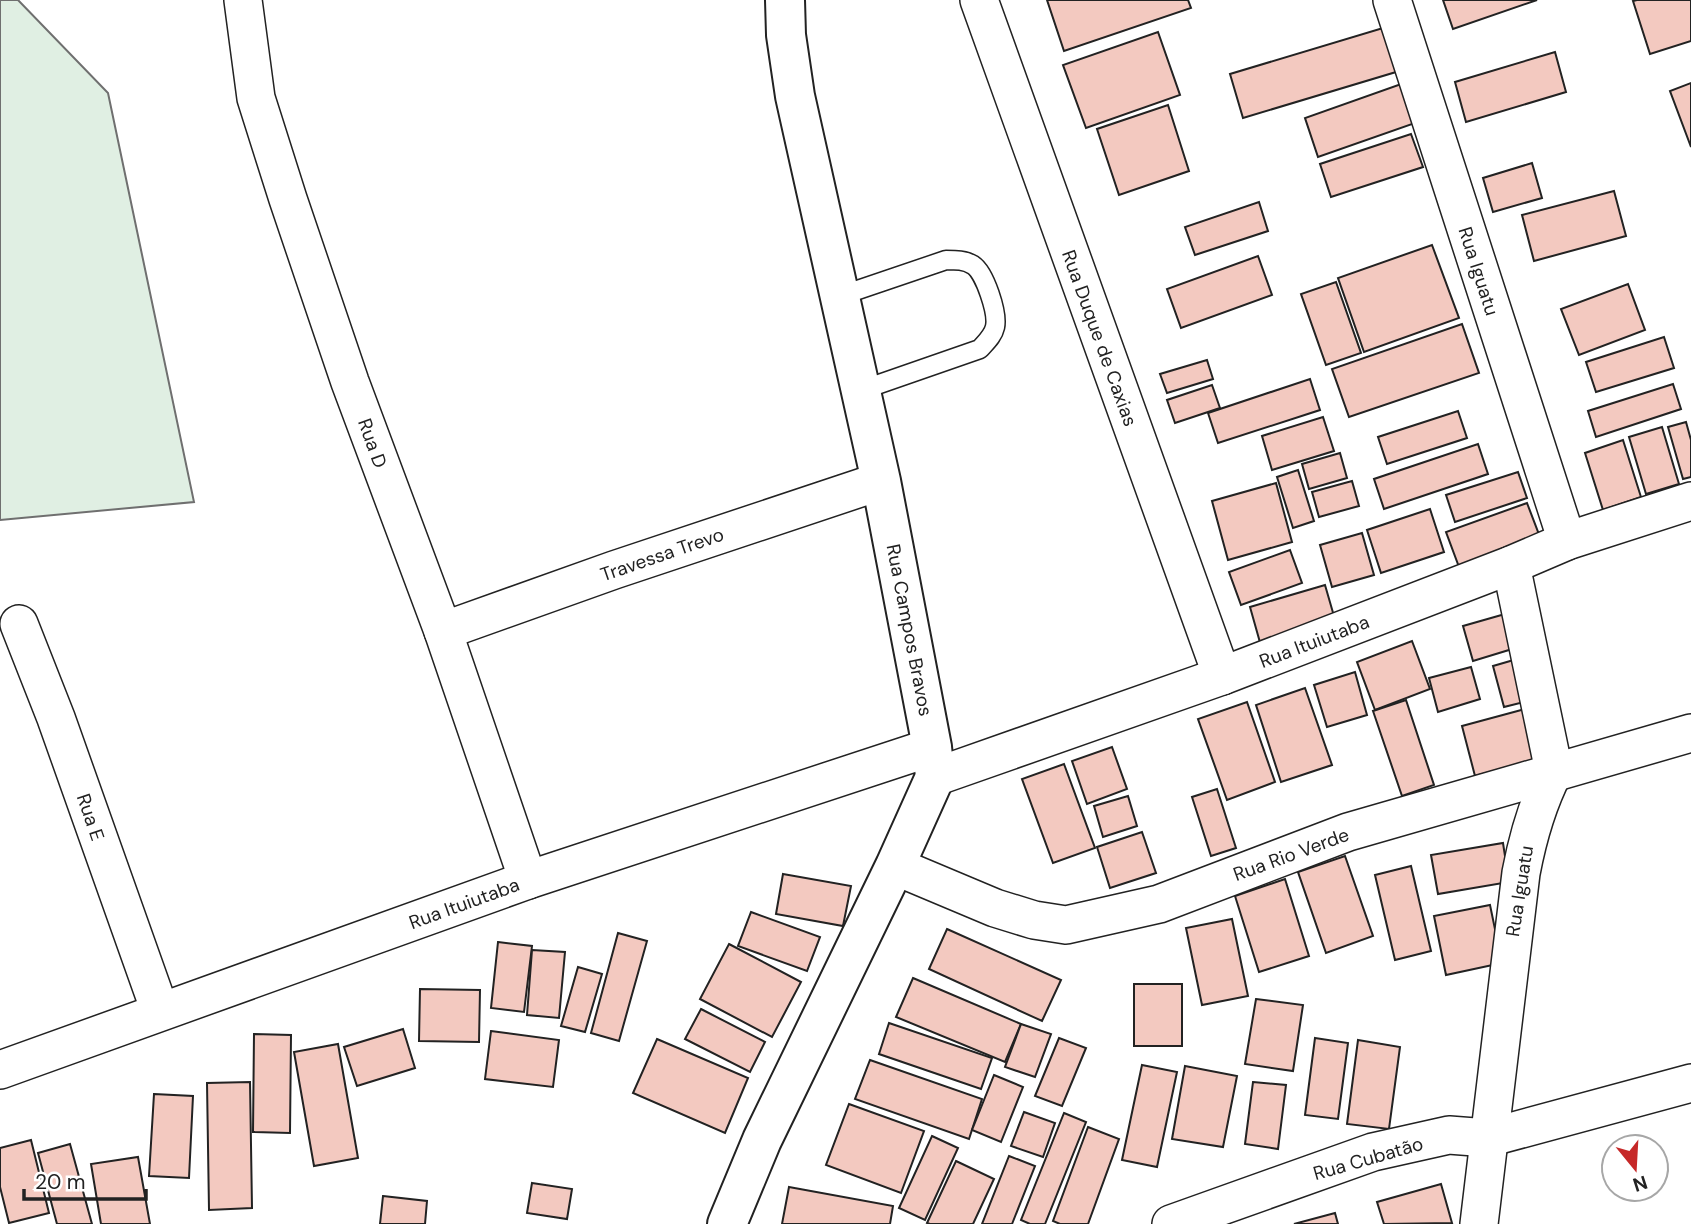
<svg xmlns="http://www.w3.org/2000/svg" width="1691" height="1224" font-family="'DM Sans',sans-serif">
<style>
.green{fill:#e0efe3;stroke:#6f6f6f;stroke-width:2}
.building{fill:#f3c9c0;stroke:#222;stroke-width:2}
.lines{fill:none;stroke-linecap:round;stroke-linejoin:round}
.lane-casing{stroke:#222;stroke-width:21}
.street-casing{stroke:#222;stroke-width:40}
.secondary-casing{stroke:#222;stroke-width:42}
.lane{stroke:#fff;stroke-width:18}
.street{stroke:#fff;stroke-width:37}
.secondary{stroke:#fff;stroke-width:38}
.labels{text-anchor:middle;stroke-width:5;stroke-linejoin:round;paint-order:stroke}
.street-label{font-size:19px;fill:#222;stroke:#fff}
</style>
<rect width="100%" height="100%" fill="#fff"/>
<polygon class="green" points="0,0 18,0 108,93 194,502 0,520"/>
<g class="building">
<polygon points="1047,0 1188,0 1191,8 1064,51"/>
<polygon points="1443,0 1537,0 1453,29"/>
<polygon points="1637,0 1691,0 1691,41 1650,54 1633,1"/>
<polygon points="1393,25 1406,69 1243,118 1230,74"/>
<polygon points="1158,32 1180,95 1086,128 1063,65"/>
<polygon points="1555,52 1566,92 1466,122 1455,82"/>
<polygon points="1404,83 1418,122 1318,157 1305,118"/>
<polygon points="1691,83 1691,147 1670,91"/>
<polygon points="1168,105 1189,171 1119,195 1097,129"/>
<polygon points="1411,134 1423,167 1331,197 1320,164"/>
<polygon points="1532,163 1542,198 1493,212 1483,178"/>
<polygon points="1614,191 1626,236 1534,261 1522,215"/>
<polygon points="1259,202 1268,231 1195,255 1185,227"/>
<polygon points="1432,245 1459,318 1364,352 1338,278"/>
<polygon points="1258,256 1272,295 1181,328 1167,289"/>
<polygon points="1336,282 1361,353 1326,365 1301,294"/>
<polygon points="1628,284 1645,330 1579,355 1561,309"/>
<polygon points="1462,324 1479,373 1349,417 1332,369"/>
<polygon points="1664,337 1674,368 1596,392 1586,362"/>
<polygon points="1207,360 1213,379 1167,393 1160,374"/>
<polygon points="1310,379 1320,410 1218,443 1208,413"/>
<polygon points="1673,384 1681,409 1596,437 1588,411"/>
<polygon points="1212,385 1220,408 1175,423 1167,400"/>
<polygon points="1458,411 1467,438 1387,464 1378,437"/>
<polygon points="1323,417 1334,451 1272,470 1262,436"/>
<polygon points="1686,422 1691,440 1691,477 1683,479 1668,427"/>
<polygon points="1662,427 1679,484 1646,494 1629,437"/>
<polygon points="1623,440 1641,497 1603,510 1585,453"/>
<polygon points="1478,444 1488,474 1384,509 1374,479"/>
<polygon points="1340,453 1347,478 1309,489 1302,464"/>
<polygon points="1298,470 1314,521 1293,528 1277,477"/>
<polygon points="1518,472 1527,498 1455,522 1446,495"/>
<polygon points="1352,481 1359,506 1319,517 1312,492"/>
<polygon points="1276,483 1292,542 1228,560 1212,501"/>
<polygon points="1527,503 1543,545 1462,575 1446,532"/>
<polygon points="1430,509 1444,552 1381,573 1367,530"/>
<polygon points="1362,533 1374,575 1332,587 1320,545"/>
<polygon points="1290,550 1302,583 1241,605 1229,572"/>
<polygon points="1325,585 1336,623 1261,646 1250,607"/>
<polygon points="1512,612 1522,646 1473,661 1463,626"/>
<polygon points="1412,641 1430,689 1375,710 1357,662"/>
<polygon points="1524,657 1536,699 1504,707 1493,666"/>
<polygon points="1471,667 1480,699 1438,712 1429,678"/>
<polygon points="1355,672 1367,715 1327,727 1314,685"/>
<polygon points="1305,688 1332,765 1281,782 1256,705"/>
<polygon points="1406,700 1434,785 1402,796 1373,711"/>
<polygon points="1247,702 1275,782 1227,800 1198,719"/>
<polygon points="1525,709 1538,759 1475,776 1462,726"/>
<polygon points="1112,747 1127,789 1087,804 1072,761"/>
<polygon points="1064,764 1095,848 1053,863 1022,779"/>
<polygon points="1217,789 1236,848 1211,856 1192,797"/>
<polygon points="1128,796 1137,826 1103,837 1094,806"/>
<polygon points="1142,832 1156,873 1110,888 1097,847"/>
<polygon points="1503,843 1509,882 1438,894 1431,855"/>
<polygon points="1345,856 1373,936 1326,953 1298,872"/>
<polygon points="1411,866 1431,951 1395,960 1375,875"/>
<polygon points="783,874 851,886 843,926 776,914"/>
<polygon points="1285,879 1309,956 1259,972 1235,896"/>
<polygon points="1490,905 1502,963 1446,975 1434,916"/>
<polygon points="751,912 820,937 807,971 738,946"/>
<polygon points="1232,919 1248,996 1202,1005 1186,928"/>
<polygon points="947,929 1061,980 1042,1021 929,969"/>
<polygon points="618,933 647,941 619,1041 591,1033"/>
<polygon points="498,942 532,946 524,1012 491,1008"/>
<polygon points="729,944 801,982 772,1037 700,999"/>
<polygon points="532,950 565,952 559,1018 527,1015"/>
<polygon points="578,967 602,974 585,1032 561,1026"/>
<polygon points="913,978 1021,1024 1005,1062 896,1017"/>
<rect x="1134" y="984" width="48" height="62"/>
<polygon points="420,989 480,990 479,1042 419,1041"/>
<polygon points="1256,999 1303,1005 1293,1071 1245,1064"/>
<polygon points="701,1009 765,1042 750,1072 685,1039"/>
<polygon points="889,1023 992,1058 981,1089 879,1054"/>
<polygon points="1021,1024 1051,1034 1035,1077 1005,1067"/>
<polygon points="403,1029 415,1068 357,1086 344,1047"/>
<polygon points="491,1031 559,1040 553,1087 485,1079"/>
<polygon points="254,1034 291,1035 290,1133 253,1132"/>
<polygon points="1059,1038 1086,1048 1062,1106 1035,1096"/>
<polygon points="1315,1038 1348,1043 1338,1119 1305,1115"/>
<polygon points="657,1039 748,1078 725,1133 633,1093"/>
<polygon points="1358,1040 1400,1047 1389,1129 1347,1124"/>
<polygon points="338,1044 358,1158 314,1166 294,1052"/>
<polygon points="870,1060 982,1099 969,1139 855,1099"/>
<polygon points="1142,1065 1177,1072 1157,1167 1122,1160"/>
<polygon points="1185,1066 1237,1076 1223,1147 1172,1139"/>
<polygon points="994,1075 1023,1087 1001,1142 972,1130"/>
<polygon points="250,1082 252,1208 209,1210 207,1083"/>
<polygon points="1253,1082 1286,1085 1278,1149 1245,1144"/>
<polygon points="154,1094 193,1096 189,1178 149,1176"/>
<polygon points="849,1104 924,1131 901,1193 826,1165"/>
<polygon points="1024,1112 1055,1123 1043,1157 1011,1146"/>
<polygon points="1064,1113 1086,1122 1045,1224 1030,1224 1021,1220"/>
<polygon points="1088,1127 1119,1139 1088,1224 1060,1224 1053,1221"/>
<polygon points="932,1136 958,1148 925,1220 899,1208"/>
<polygon points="31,1140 49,1213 9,1223 0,1187 0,1148"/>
<polygon points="70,1144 92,1224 57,1224 38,1153"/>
<polygon points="1009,1156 1035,1166 1012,1224 982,1224"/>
<polygon points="138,1157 150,1224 101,1224 91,1164"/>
<polygon points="956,1161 994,1179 973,1224 930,1224 927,1223"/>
<polygon points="532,1183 572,1189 567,1219 527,1213"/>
<polygon points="1441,1184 1452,1223 1384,1224 1377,1202"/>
<polygon points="789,1187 893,1206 890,1224 782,1224"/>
<polygon points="383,1196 427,1201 425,1224 380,1224"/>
<polygon points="1335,1213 1338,1224 1294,1224"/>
</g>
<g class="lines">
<g class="lane-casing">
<path id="lane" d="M840,296L946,260C956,260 965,260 973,265C985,273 998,313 995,327C993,336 986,342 980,349L862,390"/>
</g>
<g class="street-casing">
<g id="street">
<polyline points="243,0 256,98 288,199 350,382 443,631 528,880"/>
<polyline points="979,0 1222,676"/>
<polyline points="1392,0 1567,541"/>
<polyline points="19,624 56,718 160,1011"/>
<polyline points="443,631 614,570 881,481"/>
<polyline points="935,777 1222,676 1511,565 1567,541 1691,501"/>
<polyline points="895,866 995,908 1034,920 1066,925 1159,904 1348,832 1691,733"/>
<polyline points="0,1070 528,880 932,747"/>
<polyline points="1171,1224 1373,1152 1449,1135 1488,1138 1691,1083"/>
<path d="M1479,1224L1521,873C1528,836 1537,804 1554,771L1511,565"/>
</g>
</g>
<g class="secondary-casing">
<polyline id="secondary" points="727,1224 762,1140 895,866 935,777 932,747 881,481 795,96 786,35 785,0"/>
</g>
<use href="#lane" class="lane"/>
<use href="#street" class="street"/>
<use href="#secondary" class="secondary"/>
</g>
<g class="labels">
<g class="street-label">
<text transform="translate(1479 271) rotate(72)" y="7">Rua Iguatu</text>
<text transform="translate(1100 338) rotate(70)" y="7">Rua Duque de Caxias</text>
<text transform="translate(373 443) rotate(70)" y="7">Rua D</text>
<text transform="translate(662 554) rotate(-19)" y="7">Travessa Trevo</text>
<text transform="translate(910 630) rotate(79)" y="7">Rua Campos Bravos</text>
<text transform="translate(1314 641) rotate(-21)" y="7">Rua Ituiutaba</text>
<text transform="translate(91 817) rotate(71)" y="7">Rua E</text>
<text transform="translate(1291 854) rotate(-20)" y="7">Rua Rio Verde</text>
<text transform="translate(1519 891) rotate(-81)" y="7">Rua Iguatu</text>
<text transform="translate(464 903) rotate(-20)" y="7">Rua Ituiutaba</text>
<text transform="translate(1368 1158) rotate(-16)" y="7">Rua Cubatão</text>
</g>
</g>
<g transform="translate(1635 1168) rotate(162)"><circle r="33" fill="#ffffff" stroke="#a7a7a7" stroke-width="2"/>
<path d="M0-5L12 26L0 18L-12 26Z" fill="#c62828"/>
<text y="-10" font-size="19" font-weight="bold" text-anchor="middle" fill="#222222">N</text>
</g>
<path d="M24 1189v10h122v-10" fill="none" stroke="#222222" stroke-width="3.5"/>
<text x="35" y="1189" font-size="21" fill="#222222" stroke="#ffffff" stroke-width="5" paint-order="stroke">20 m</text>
</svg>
